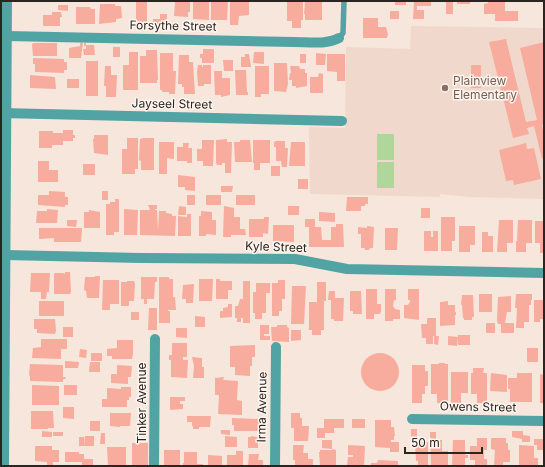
<svg xmlns="http://www.w3.org/2000/svg" width="545" height="467" font-family="Inter,sans-serif">
<style>
.built{fill:#f0d9cc}
.green{fill:#afd69b}
.building{fill:#f8ac9d}
.lines{fill:none;stroke-linecap:round;stroke-linejoin:round}
.service{stroke:#52a3a3;stroke-width:5.5}
.minor{stroke:#52a3a3;stroke-width:10}
.tertiary{stroke:#52a3a3;stroke-width:10}
.education-dot{fill:#8d6e63;stroke:#fef5ef;stroke-width:1.5}
.labels{text-anchor:middle;stroke-width:3;stroke-linejoin:round;paint-order:stroke}
.street-label{font-size:12px;fill:#2a2521;stroke:#fef5ef}
.education-label{font-size:12px;fill:#785e54;stroke:#fef5ef;text-anchor:start}
</style>
<rect width="100%" height="100%" fill="#f6e6dc"/>
<polygon class="built" points="411,26 544,28 544,199 468,197 440,194 440,197 310,194 309,127 345,128 346,47 410,49"/>
<g class="green">
<rect x="377" y="134" width="17" height="26"/>
<rect x="377" y="162" width="17" height="26"/>
</g>
<g class="building">
<polygon points="136,1 147,1 147,22 136,23"/>
<polygon points="172,1 190,1 190,12 188,12 188,17 174,16 175,2"/>
<polygon points="193,1 209,1 209,20 193,19"/>
<polygon points="211,1 228,1 227,20 211,20"/>
<polygon points="230,1 249,1 249,15 239,16 238,25 230,25"/>
<polygon points="287,1 303,1 303,20 301,20 301,28 292,28 292,21 287,21"/>
<polygon points="305,1 322,1 322,20 305,20 305,14 304,14"/>
<rect x="395" y="1" width="11" height="4"/>
<polygon points="414,1 431,1 431,6 417,6 417,10 424,10 424,19 413,19"/>
<rect x="446" y="1" width="7" height="13"/>
<rect x="457" y="1" width="13" height="3"/>
<polygon points="488,1 505,1 505,11 518,11 518,21 495,21 495,14 484,14 484,4 488,3"/>
<polygon points="100,4 115,4 115,6 121,6 122,18 116,19 116,22 99,24"/>
<polygon points="58,5 68,5 68,11 58,10"/>
<polygon points="76,7 90,7 91,9 95,9 95,24 76,24"/>
<rect x="390" y="11" width="9" height="8"/>
<polygon points="52,12 61,12 62,17 60,17 60,26 43,26 43,15 52,15"/>
<polygon points="160,14 167,14 167,29 157,29 157,26 153,26 153,19 160,19"/>
<polygon points="363,18 378,18 378,27 386,27 388,34 387,38 363,38"/>
<polygon points="506,39 526,122 537,120 520,48 544,42 544,124 542,125 544,134 544,158 542,159 534,126 527,128 529,134 513,138 489,42"/>
<polygon points="34,43 57,43 57,56 33,56 32,44"/>
<polygon points="80,43 83,43 81,58 69,58 69,48 80,46"/>
<polygon points="84,43 86,43 86,45 94,45 95,55 84,55 83,49 86,49 86,46 84,46"/>
<rect x="113" y="47" width="7" height="10"/>
<polygon points="203,49 214,49 214,63 202,63 202,58 200,58 200,54 203,54"/>
<polygon points="146,50 157,50 158,80 157,80 157,83 140,83 140,56 146,56"/>
<polygon points="129,52 138,52 138,90 123,90 123,65 129,65"/>
<polygon points="254,52 264,52 264,64 253,63"/>
<polygon points="160,53 173,53 173,71 176,71 175,94 169,94 169,92 162,92 162,90 160,90"/>
<polygon points="316,53 326,54 325,65 316,65"/>
<polygon points="245,54 249,54 251,67 241,67 241,57 245,57"/>
<rect x="300" y="54" width="6" height="9"/>
<polygon points="327,54 345,54 345,81 337,81 337,72 327,71"/>
<polygon points="179,55 189,55 189,62 193,62 195,94 184,94 184,87 182,87 182,84 178,84"/>
<polygon points="33,58 64,59 64,62 67,62 67,70 64,70 64,73 35,72 35,64 33,64"/>
<polygon points="223,60 233,60 233,71 224,71"/>
<rect x="86" y="61" width="12" height="35"/>
<polygon points="274,63 287,63 288,84 286,92 274,91"/>
<polygon points="198,65 202,65 202,67 203,67 203,65 211,65 211,84 204,84 204,86 198,86 197,71"/>
<rect x="471" y="65" width="10" height="23"/>
<polygon points="105,66 111,66 111,75 117,75 116,97 106,97 106,86 104,86"/>
<polygon points="255,66 269,66 269,94 261,94 261,97 255,97"/>
<polygon points="290,66 299,66 300,69 305,69 305,73 307,73 307,86 296,88 296,86 292,86 292,80 289,80 290,73 291,73"/>
<polygon points="235,70 246,70 247,92 248,92 248,95 236,95"/>
<polygon points="214,71 222,71 222,78 230,78 230,95 221,97 221,95 215,95"/>
<polygon points="319,73 323,74 323,93 310,93 310,77 318,77"/>
<polygon points="30,75 55,77 56,89 30,88"/>
<rect x="67" y="79" width="12" height="9"/>
<polygon points="63,130 73,130 73,135 75,135 75,138 73,138 73,141 63,141 63,145 52,145 52,148 39,148 39,131 53,131 53,133 63,133"/>
<polygon points="94,135 108,135 108,155 94,153 93,139 94,139"/>
<polygon points="127,138 138,138 138,169 135,169 135,174 122,174 122,149 127,149"/>
<polygon points="143,138 154,138 154,170 141,170 141,161 139,160 140,139"/>
<polygon points="227,139 227,142 232,142 231,173 225,173 225,163 222,163 222,165 217,165 216,163 216,140"/>
<polygon points="202,140 214,140 213,166 203,166 203,161 197,161 197,149 202,149"/>
<polygon points="240,140 250,140 252,162 235,162 234,142 240,142"/>
<polygon points="253,140 270,140 270,163 260,163 260,170 254,170 254,163 253,163"/>
<polygon points="276,141 285,141 285,148 288,148 287,167 282,167 281,161 276,161 276,147 274,147 274,142"/>
<polygon points="159,142 174,142 174,159 167,158 167,174 159,174"/>
<polygon points="291,142 305,142 305,166 289,166"/>
<polygon points="183,143 189,143 188,148 192,148 192,163 187,163 187,161 177,161 177,147 183,147"/>
<polygon points="526,143 527,149 534,148 541,179 514,185 513,180 506,181 499,150"/>
<polygon points="38,161 49,161 49,170 58,170 58,182 38,182"/>
<rect x="83" y="164" width="12" height="11"/>
<rect x="271" y="166" width="9" height="10"/>
<polygon points="178,175 195,177 195,191 185,190 185,187 178,187"/>
<rect x="298" y="179" width="10" height="10"/>
<polygon points="221,186 233,186 232,192 221,192"/>
<polygon points="49,191 65,192 65,197 68,197 68,205 65,205 65,207 38,205 38,195 49,195"/>
<rect x="102" y="191" width="6" height="9"/>
<rect x="187" y="195" width="8" height="10"/>
<rect x="206" y="195" width="15" height="10"/>
<rect x="236" y="195" width="19" height="10"/>
<polygon points="347,197 368,197 368,204 365,204 365,206 361,206 361,211 346,211"/>
<polygon points="115,199 119,199 119,232 114,232 114,235 106,235 106,204 110,204 110,202 115,202"/>
<polygon points="148,205 157,205 157,209 155,209 155,210 157,210 158,231 159,211 166,211 166,213 172,214 172,216 176,216 175,236 140,235 140,210 150,210"/>
<polygon points="179,206 186,207 186,215 178,215"/>
<polygon points="224,206 234,208 234,217 240,217 240,229 245,229 246,235 231,235 231,237 223,237"/>
<rect x="288" y="206" width="11" height="9"/>
<rect x="421" y="208" width="9" height="10"/>
<polygon points="47,209 58,210 57,223 36,223 37,211 47,211"/>
<polygon points="124,209 138,210 137,235 124,235"/>
<polygon points="89,210 100,212 100,228 84,228 84,212 89,212"/>
<polygon points="201,211 212,212 212,220 216,220 216,235 206,234 206,236 199,236 199,216 201,216"/>
<polygon points="319,212 335,213 335,222 319,221"/>
<polygon points="187,214 191,214 191,236 178,236 178,216 187,217"/>
<polygon points="264,217 269,217 268,234 263,233 263,237 249,237 249,219 264,219"/>
<polygon points="441,217 455,217 455,241 452,241 452,251 441,251"/>
<polygon points="305,219 315,219 315,227 321,227 322,240 331,240 331,227 336,227 336,224 343,224 344,247 309,247 309,227 305,227"/>
<polygon points="67,220 77,220 76,227 67,226"/>
<polygon points="499,220 513,220 513,243 507,243 507,252 497,252"/>
<polygon points="518,220 532,220 532,243 526,243 526,252 516,252 516,241 517,241"/>
<polygon points="535,221 544,221 544,253 540,253 540,243 535,243"/>
<polygon points="273,225 294,225 294,242 273,241"/>
<polygon points="367,226 374,227 373,248 370,248 369,250 365,250 365,248 361,248 361,234 358,234 358,227 367,228"/>
<polygon points="459,226 475,226 475,245 470,245 470,252 459,252"/>
<polygon points="39,228 82,228 81,242 54,242 54,238 39,239"/>
<polygon points="385,228 398,228 397,250 385,250"/>
<polygon points="424,231 431,231 431,237 433,237 433,231 438,231 438,251 424,251"/>
<polygon points="482,232 488,232 488,236 493,236 493,252 482,252"/>
<polygon points="65,272 70,272 71,292 70,294 54,294 54,274 55,273 63,273 65,274"/>
<polygon points="31,273 50,273 49,292 47,292 46,299 41,299 41,292 30,292"/>
<polygon points="95,276 100,276 99,298 87,298 86,291 84,290 85,277 95,277"/>
<polygon points="141,277 157,277 157,282 155,282 154,299 147,299 147,304 144,304 144,299 141,299"/>
<polygon points="159,277 169,277 169,279 173,279 173,297 175,297 176,310 168,310 168,311 170,311 170,323 159,323"/>
<polygon points="199,279 213,279 212,301 199,301"/>
<polygon points="216,279 220,279 220,281 232,281 232,290 228,290 228,299 216,299"/>
<polygon points="103,280 119,280 119,304 110,304 110,310 102,310"/>
<polygon points="278,280 285,280 285,299 282,299 282,311 279,311 279,316 272,316 272,283 278,283"/>
<polygon points="127,281 134,281 135,284 134,301 129,301 129,306 121,306 121,282 127,282"/>
<polygon points="243,281 250,281 250,323 243,323 243,318 241,318 241,322 237,322 237,318 235,318 235,306 238,306 240,299 243,299"/>
<polygon points="317,282 326,282 326,301 324,301 324,330 321,330 321,335 312,335 312,330 309,330 309,302 317,302"/>
<polygon points="256,283 270,283 270,293 266,293 266,313 262,313 262,319 255,319 255,313 253,313 253,292 256,292"/>
<polygon points="194,284 193,303 186,303 186,299 182,299 183,285"/>
<polygon points="292,286 306,286 304,324 291,324"/>
<polygon points="366,289 377,289 377,304 381,304 381,311 380,314 374,314 374,319 366,319"/>
<polygon points="385,289 396,289 396,300 394,300 393,306 395,309 400,310 400,319 393,319 393,321 385,321"/>
<polygon points="408,289 419,289 419,320 404,318 404,305 408,305 410,302 410,300 408,300"/>
<polygon points="329,291 335,291 335,298 344,298 343,321 334,321 334,319 331,319 331,300 328,300"/>
<polygon points="350,291 361,291 362,314 353,314 353,311 350,311"/>
<rect x="479" y="294" width="13" height="18"/>
<polygon points="516,294 532,294 532,300 531,300 531,305 529,305 529,322 524,322 524,328 516,328 517,308 515,308"/>
<polygon points="462,295 473,295 474,317 472,317 472,320 464,320 464,318 463,318 462,305 461,305"/>
<polygon points="511,296 511,312 507,312 505,323 514,323 514,333 501,333 501,324 498,324 497,320 498,297"/>
<polygon points="534,300 544,300 544,319 540,319 540,322 534,322"/>
<rect x="39" y="301" width="25" height="15"/>
<polygon points="448,301 448,305 455,305 455,312 456,312 456,315 455,315 455,325 440,326 440,302"/>
<polygon points="228,304 232,304 232,317 220,318 220,311 223,311 223,308 228,307"/>
<polygon points="149,308 157,308 157,330 148,330"/>
<rect x="131" y="312" width="8" height="8"/>
<polygon points="195,316 205,317 205,327 195,327"/>
<polygon points="427,318 436,318 436,336 439,336 438,345 434,344 434,336 433,336 433,344 426,344 426,338 422,338 421,324 427,324"/>
<polygon points="34,319 55,319 56,331 55,334 37,333 37,329 34,329"/>
<rect x="486" y="323" width="9" height="10"/>
<polygon points="260,325 269,325 269,334 264,334 264,336 270,336 270,340 260,340"/>
<polygon points="277,325 287,325 287,327 289,328 289,342 272,341 271,327 277,327"/>
<rect x="63" y="327" width="10" height="10"/>
<polygon points="176,328 187,328 187,338 176,337"/>
<polygon points="291,330 301,330 301,340 291,341"/>
<rect x="458" y="335" width="12" height="10"/>
<polygon points="448,336 458,337 457,346 448,345"/>
<polygon points="41,339 67,339 67,349 61,349 61,359 32,358 33,348 41,347"/>
<polygon points="117,340 133,340 133,354 132,359 112,359 112,356 107,356 107,349 117,348"/>
<polygon points="172,343 187,343 187,357 183,357 183,360 188,360 187,378 171,377 171,360 169,360 169,355 172,355"/>
<polygon points="255,345 255,357 252,357 252,366 250,366 250,376 235,375 235,367 230,367 230,346"/>
<rect x="527" y="348" width="11" height="14"/>
<polygon points="80,349 87,350 86,358 79,357"/>
<rect x="91" y="353" width="11" height="8"/>
<circle cx="380" cy="372" r="19"/>
<polygon points="192,357 202,358 202,367 204,367 204,378 193,378 194,366"/>
<polygon points="65,361 79,362 78,368 65,368"/>
<polygon points="90,362 100,362 100,372 89,372"/>
<polygon points="439,363 445,363 445,364 448,364 448,403 437,403 437,394 431,394 431,364 439,364"/>
<polygon points="30,364 63,365 63,377 66,377 65,379 63,379 63,382 60,382 30,381 30,376 29,375"/>
<polygon points="117,365 132,366 131,377 128,377 128,384 111,383 111,374 117,374"/>
<polygon points="412,365 425,365 425,371 428,371 428,386 425,386 425,394 422,394 422,403 412,403"/>
<polygon points="473,368 484,368 483,373 487,373 487,403 477,403 477,394 471,394 471,373 473,373"/>
<polygon points="451,372 468,372 468,393 461,393 461,403 451,403"/>
<polygon points="491,373 507,375 507,392 490,391"/>
<polygon points="517,373 532,373 532,402 510,402 510,389 508,389 508,378 517,378"/>
<polygon points="540,374 544,375 544,403 540,403"/>
<polygon points="224,377 223,380 238,381 237,400 242,401 242,415 218,414 219,395 215,395 215,378"/>
<polygon points="32,385 59,386 59,405 32,405"/>
<rect x="64" y="385" width="13" height="10"/>
<polygon points="121,387 131,387 131,397 129,397 129,400 127,400 127,407 102,407 102,399 107,399 107,388 121,389"/>
<polygon points="170,397 185,397 185,401 180,401 180,404 183,404 183,409 170,410"/>
<polygon points="63,407 74,407 74,419 63,418"/>
<polygon points="31,411 53,411 54,428 48,428 48,429 31,429"/>
<polygon points="110,413 131,413 130,426 120,426 120,427 110,426"/>
<polygon points="291,413 300,413 300,418 302,418 302,426 309,426 308,441 294,441 294,428 291,428"/>
<polygon points="187,416 211,416 210,427 199,427 199,429 193,429 193,426 192,426 192,422 187,422"/>
<polygon points="232,418 259,419 259,431 234,431 234,425 232,425"/>
<polygon points="324,419 344,419 344,428 334,428 334,433 325,433 325,438 317,438 317,428 324,428"/>
<rect x="352" y="419" width="13" height="9"/>
<polygon points="375,420 391,420 391,427 394,427 395,436 394,436 394,440 391,440 391,442 399,442 399,452 390,452 390,448 375,447"/>
<rect x="90" y="421" width="10" height="10"/>
<rect x="411" y="429" width="6" height="9"/>
<polygon points="221,430 230,430 230,435 221,434"/>
<polygon points="42,431 52,432 52,437 42,437"/>
<polygon points="512,431 523,431 523,435 530,436 530,442 522,442 522,439 512,437"/>
<rect x="53" y="432" width="10" height="4"/>
<polygon points="430,432 436,432 436,440 442,440 442,451 448,451 448,466 431,466"/>
<polygon points="101,433 105,433 105,444 100,444"/>
<polygon points="85,436 94,436 94,446 84,446"/>
<polygon points="225,436 237,437 237,447 225,447"/>
<polygon points="251,436 258,437 258,448 248,448 248,437 251,437"/>
<rect x="79" y="437" width="5" height="9"/>
<polygon points="477,438 487,438 487,450 484,450 484,459 487,459 487,466 470,466 470,465 475,465 475,460 470,460 470,446 477,446"/>
<polygon points="491,438 506,438 506,443 508,443 508,450 510,450 510,462 503,462 503,466 494,466 495,450 491,449"/>
<polygon points="534,439 544,439 544,450 537,450 537,445 534,445"/>
<polygon points="322,440 332,440 332,449 322,448"/>
<polygon points="453,440 465,440 465,455 468,455 468,458 465,458 465,466 452,466"/>
<polygon points="415,442 428,442 428,466 418,466 418,461 416,461"/>
<rect x="132" y="443" width="16" height="23"/>
<polygon points="293,445 304,445 303,453 308,453 308,459 313,459 313,466 295,466 295,460 293,460"/>
<polygon points="348,445 365,446 364,466 347,466 348,457 353,457 353,455 348,455"/>
<polygon points="519,445 534,446 534,458 538,458 538,466 519,466"/>
<polygon points="35,446 52,446 52,450 59,450 59,462 53,462 53,465 47,465 47,462 35,461"/>
<polygon points="107,447 126,447 126,466 108,466"/>
<polygon points="332,449 336,450 336,466 320,466 319,452 320,452 320,450 332,450"/>
<rect x="164" y="450" width="16" height="16"/>
<polygon points="236,451 243,451 243,466 227,466 227,455 236,455"/>
<polygon points="65,452 79,452 79,454 84,454 84,459 93,459 93,466 82,466 82,462 65,462"/>
<polygon points="184,452 197,452 197,464 203,464 203,466 183,466 183,463 184,463"/>
<polygon points="249,454 259,454 258,460 263,460 263,466 248,466"/>
<polygon points="208,455 222,456 222,466 208,466"/>
<polygon points="378,460 398,461 398,466 371,466 371,463 377,463"/>
</g>
<g class="lines">
<polyline class="service" points="339,38 343,33 344,1"/>
<g class="minor">
<path d="M7,36L294,42C308,42 326,45 339,38"/>
<polyline points="1,113 342,121"/>
<polyline points="5,255 141,258 295,259 347,269 544,273"/>
<polyline points="412,419 544,421"/>
<polyline points="154,466 155,339"/>
<polyline points="275,466 276,347"/>
</g>
<polyline class="tertiary" points="4,466 7,1"/>
</g>
<circle class="education-dot" cx="445" cy="88" r="4"/>
<g class="labels">
<g class="street-label">
<text transform="translate(173 26) rotate(1)" y="4">Forsythe Street</text>
<text transform="translate(172 104) rotate(1)" y="4">Jayseel Street</text>
<text transform="translate(276 247) rotate(2)" y="4">Kyle Street</text>
<text transform="translate(142 403) rotate(-90)" y="4">Tinker Avenue</text>
<text transform="translate(262 407) rotate(-89)" y="4">Irma Avenue</text>
<text transform="translate(478 407) rotate(1)" y="4">Owens Street</text>
</g>
<g class="education-label">
<text x="453" y="85">Plainview<tspan x="453" dy="14">Elementary</tspan></text>
</g>
</g>
<rect width="545" height="467" fill="none" stroke="#2a2521" stroke-width="4"/>
<path d="M405 447v6h77v-6" fill="none" stroke="#2a2521" stroke-width="2"/>
<text x="411" y="447" font-size="12" fill="#2a2521" stroke="#fef5ef" stroke-width="3" paint-order="stroke">50 m</text>
</svg>
